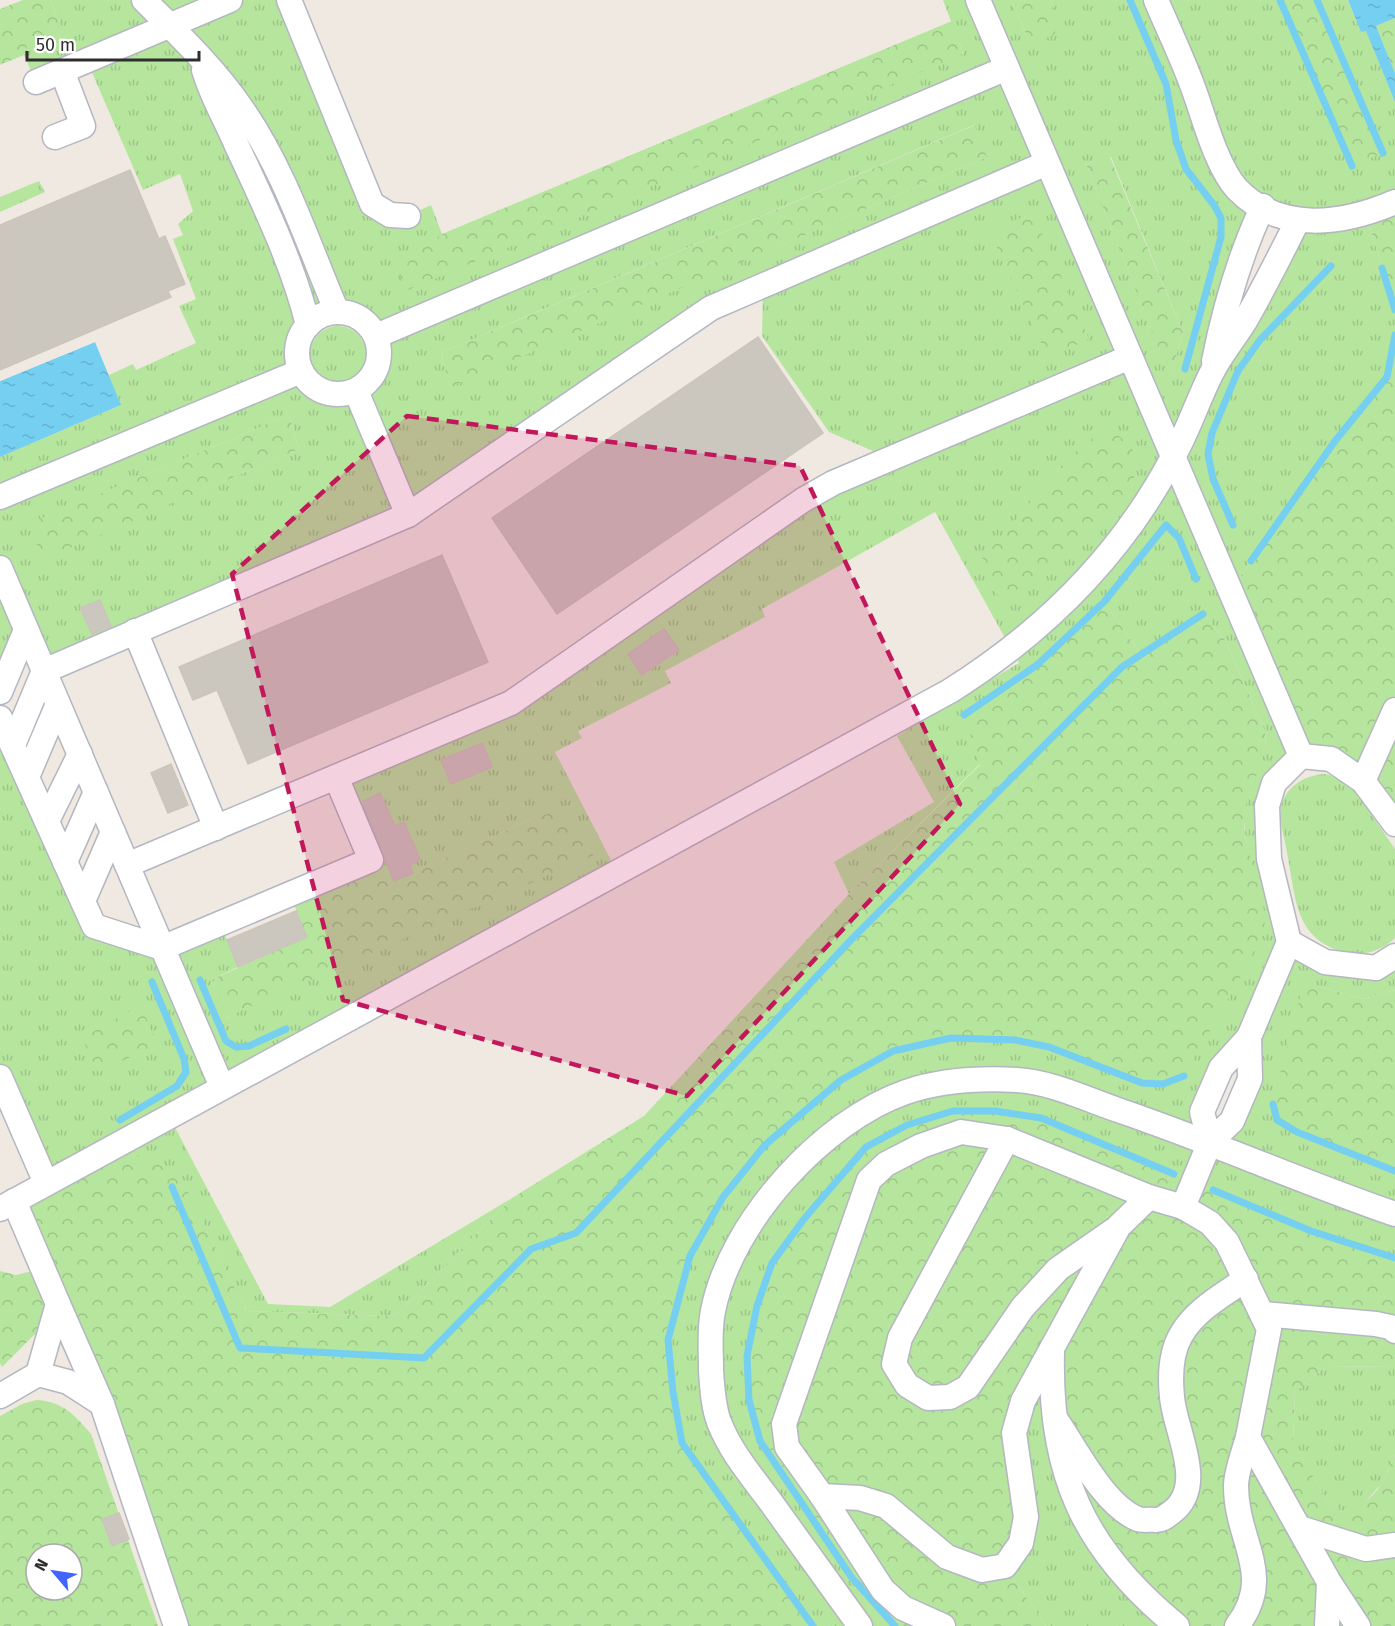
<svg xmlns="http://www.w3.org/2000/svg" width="1395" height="1626" font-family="'Fira Sans',sans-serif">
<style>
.grass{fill:url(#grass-tufts);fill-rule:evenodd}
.forest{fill:url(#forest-crowns);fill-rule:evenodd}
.water{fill:url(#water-ripples)}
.pier{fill:#efe9e1}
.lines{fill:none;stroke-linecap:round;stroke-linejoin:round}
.stream{stroke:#75cff0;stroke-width:7}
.building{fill:#cbc7bf;stroke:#cbc5ba;stroke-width:1.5}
.minor-casing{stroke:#b4b7c1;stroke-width:27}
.minor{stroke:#fff;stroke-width:24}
.marked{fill:#c2185b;fill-opacity:0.2;stroke:#c2185b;stroke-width:4.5;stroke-dasharray:12 8;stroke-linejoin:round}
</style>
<defs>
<pattern id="grass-tufts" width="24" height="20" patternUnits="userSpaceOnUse" patternTransform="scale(1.5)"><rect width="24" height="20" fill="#b6e59e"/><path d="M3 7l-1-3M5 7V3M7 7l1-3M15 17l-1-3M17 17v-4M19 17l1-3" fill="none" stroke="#9dc588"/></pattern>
<pattern id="forest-crowns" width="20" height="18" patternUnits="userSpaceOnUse" patternTransform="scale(1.5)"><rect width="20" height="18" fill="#b6e59e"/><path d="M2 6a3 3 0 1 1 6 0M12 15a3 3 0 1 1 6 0" fill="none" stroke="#9dc588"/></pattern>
<pattern id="water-ripples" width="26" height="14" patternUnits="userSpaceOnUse" patternTransform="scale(1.5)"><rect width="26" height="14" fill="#75cff0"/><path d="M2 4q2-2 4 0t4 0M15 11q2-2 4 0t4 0" fill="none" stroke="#66b2ce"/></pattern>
</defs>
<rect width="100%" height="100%" fill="#efe9e1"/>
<g class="grass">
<path d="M51,0H289L372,203L408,216L431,205L442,234L396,267L963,53L943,0H1011L1026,34L1058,18L1050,0H1280L1352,166L1383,152L1317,0H1348L1361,32L1366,30L1395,102V202L1366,214L1395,310V335L1387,377L1335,441L1275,530L1230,590L1301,756L1274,783L1289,942L1325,962L1390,959L1395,973V990L1363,999L1317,986L1273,1104L1277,1120L1297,1132L1395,1171V1258L1311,1231L1041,1118L995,1111L841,1174L772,1263L757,1306L747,1356L749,1400L760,1441L852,1578L895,1626H813L682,1443L673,1392L668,1340L690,1256L723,1197L765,1145L786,1126L841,1080L893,1051L951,1038L1015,1040L1049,1047L1142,1083L1265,923C1258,891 1246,853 1244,821C1242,789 1270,761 1265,731L1225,640L1203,614L1141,654L1104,602L1037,665L965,715L980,764L849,894L834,862L934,802L897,736L1019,663L935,512L762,609L765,617L665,671L671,683L578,731L582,738L555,752L613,864L169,1116L268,1304L330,1307L512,1198L395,1316L246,1311L178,1172L46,1183L0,1077V718L94,926L162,948L220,923L238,967L211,980L228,1017L538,816L413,873L410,865L420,860L404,822L394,826L390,818L371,827L389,870L371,860L336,777L511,703L889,458L829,432L762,336L763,286L408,515L44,671L27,631L0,692V457L121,405L107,376L133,364L136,370L196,343L179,306L196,299L173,239L183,235L178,224L193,211L180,174L143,190L87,61L36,82L24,55L27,43L60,24ZM974,125L987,157L450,386L441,353ZM1111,157L1183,333L1170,376L1086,164ZM1263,206L1298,221L1212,370ZM337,312C428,327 350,439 305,376C284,346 307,320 337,312ZM289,415L299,449L42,559L31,523ZM99,600L110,626L92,634L80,608ZM664,629L679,651L643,675L628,654ZM481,743L492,767L451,784L441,760ZM380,794L384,804L365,812L361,802ZM1249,1038L1232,1121L1210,1141L1221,1068Z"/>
<polygon points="39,181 45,192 0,212 0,197"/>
<circle cx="338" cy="354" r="28"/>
<path d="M1325,774L1338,777L1351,785L1395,849V938C1383,950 1365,956 1349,953C1294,942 1296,898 1287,853C1285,838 1277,817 1282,803C1289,784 1307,775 1325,774Z"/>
<polygon points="1052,1351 1177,1626 1046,1626 1005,1566 1014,1433"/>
<polygon points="1395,1366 1395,1455 1383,1482 1360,1508 1342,1512 1326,1498 1293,1444 1295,1392 1325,1367"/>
</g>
<g class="forest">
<polygon points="23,0 51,0 60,24 28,43 24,55 0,65 0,9"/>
<polygon points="1011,0 1050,0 1058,18 1055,34 1040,41 1026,34"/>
<polygon points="1280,0 1317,0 1383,153 1352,166"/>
<polygon points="1395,18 1395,73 1376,26"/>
<polygon points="952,21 963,54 408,290 395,267 442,234"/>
<polygon points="975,125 987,157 450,387 441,353"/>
<polygon points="1110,157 1183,333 1170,377 1086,164"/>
<polygon points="1395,202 1395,310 1366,214"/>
<polygon points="1033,213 1089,339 1048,358 989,230"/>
<polygon points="1395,335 1395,824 1363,781 1301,756 1230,590 1275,530 1335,441 1387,377"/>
<polygon points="289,415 299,449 42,560 30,523"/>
<path d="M1113,432C1124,440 1133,445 1136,459C1147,501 1034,577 1004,601L986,584L982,559L1062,465L1090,439Z"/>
<path d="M1104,602L1141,654L1203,614L1225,640L1265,731C1270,760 1246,786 1244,818C1243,850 1265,891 1265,922C1264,943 1198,1050 1184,1076L1163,1084L1142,1083L1049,1047L1015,1040L951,1038L893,1051L841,1080L786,1126L765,1145L723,1197L690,1256L669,1340L673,1392L682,1443L813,1626H176L14,1201L113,1146L178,1171L246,1311L395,1316L512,1198L644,1116L849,894L980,765L964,715L1037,665Z"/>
<polygon points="567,811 594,855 227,1017 211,980 307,937 290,894 371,860 389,870 395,881 538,816"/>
<polygon points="1317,986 1363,999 1395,990 1395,1171 1297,1132 1277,1120 1273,1104 1301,993"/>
<polygon points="141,1005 157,1045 98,1072 82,1038"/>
<path d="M953,1111H995L1041,1118L1311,1231L1395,1258V1366L1325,1367L1295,1392L1293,1443L1326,1498L1342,1512C1374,1504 1383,1484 1395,1455V1626H1177L1080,1513L1052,1352L1023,1401L1026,1517L1005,1566L1046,1626H895L852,1578L760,1441L749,1400L747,1356L757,1306L772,1263L841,1174L866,1147L907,1125Z"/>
<polygon points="37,1270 46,1299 38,1331 2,1367 0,1363 0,1271 16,1275"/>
<path d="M36,1400C62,1401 75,1415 91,1434L158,1626H0V1416L22,1404ZM36,1554H72V1590H36Z"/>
</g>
<g class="water">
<polygon points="1348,0 1395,0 1395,18 1376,26 1395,73 1395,102 1366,31 1361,32"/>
<polygon points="95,342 121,405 0,457 0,381"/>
</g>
<polygon class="pier" points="93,339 95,342 0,381 0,378"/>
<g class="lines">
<g class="stream">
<polyline points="1130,0 1166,84 1176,140 1186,169 1214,205 1221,218 1221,237 1185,369"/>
<polyline points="1280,0 1352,166"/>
<polyline points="1317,0 1383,153"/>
<polyline points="1382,268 1395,310"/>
<polyline points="1233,525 1213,479 1208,454 1212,433 1238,371 1260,340 1331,266"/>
<polyline points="1251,561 1335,441 1387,377 1395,335"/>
<polyline points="964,715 1037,665 1104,602 1166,525 1179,538 1196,579"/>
<polyline points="200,980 226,1041 236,1047 249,1046 286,1029"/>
<polyline points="1273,1104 1277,1120 1297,1132 1395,1171"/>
<polyline points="120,1120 177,1086 186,1072 184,1059 152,982"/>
<polyline points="172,1187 240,1348 424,1358 531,1249 576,1233 850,941 1122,667 1203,614"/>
<polyline points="1213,1190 1311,1231 1395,1258"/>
<polyline points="813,1626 682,1443 673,1392 668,1340 690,1256 723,1197 765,1145 841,1080 893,1051 951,1038 1015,1040 1049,1047 1142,1083 1163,1084 1184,1076"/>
<polyline points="895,1626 852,1578 760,1441 749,1400 747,1356 757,1306 772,1263 804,1219 866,1147 907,1125 953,1111 995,1111 1041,1118 1174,1174"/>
</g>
</g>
<g class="building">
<polygon points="130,170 159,239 165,236 185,284 168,291 171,297 0,370 0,225"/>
<polygon points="758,337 823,433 557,614 492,518"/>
<polygon points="442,555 488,662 248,764 217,690 193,700 179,667"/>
<polygon points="100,600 111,626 92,634 80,608"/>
<polygon points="664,629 679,650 642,675 628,654"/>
<polygon points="482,743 492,767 451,784 441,760"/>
<polygon points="171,764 188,805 168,813 151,773"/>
<polygon points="380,793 395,826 404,822 420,860 410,865 413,873 394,881 362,802"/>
<polygon points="296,911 307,937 238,967 227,940"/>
<polygon points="119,1513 129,1539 112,1546 102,1519"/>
</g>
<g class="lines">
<g class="minor-casing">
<g id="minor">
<path d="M144,0C178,34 215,69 242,109C284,169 308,244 337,312"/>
<polyline points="289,0 372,204 390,215 408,216"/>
<polyline points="978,0 1301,756"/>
<path d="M1156,0C1169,31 1184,61 1195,93C1205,121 1217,167 1237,189C1280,234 1344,224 1395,202"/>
<path d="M204,70C212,97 226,120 237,146C264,204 293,264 308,325"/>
<polyline points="36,82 230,0"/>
<polyline points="55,137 83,126 62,71"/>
<circle cx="338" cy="353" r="41"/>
<polyline points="376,336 1007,68"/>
<path d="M1214,361C1225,306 1239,257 1263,206"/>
<polyline points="356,391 408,515"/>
<polyline points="0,497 301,371"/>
<polyline points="0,568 222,1087"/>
<polyline points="135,631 216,828"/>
<polyline points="0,692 26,630"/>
<polyline points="0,718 94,926 162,948 371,860 336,777"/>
<polyline points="13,745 44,671 408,515 711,308 1047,163"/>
<polyline points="27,777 58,704"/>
<polyline points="1363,781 1395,710"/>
<polyline points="47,821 80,754"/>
<polyline points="65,862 96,792"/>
<polyline points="127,865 511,703 803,500 833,483 1130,357"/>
<polyline points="83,901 113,832"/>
<polyline points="1289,942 1325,962 1376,968 1395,956"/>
<polyline points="1249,1037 1289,942 1269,859 1267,806 1274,783 1301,756 1331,759 1363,781 1395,824"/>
<polyline points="0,1077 46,1183"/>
<polyline points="1007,1139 900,1338 894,1364 907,1385 928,1398 950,1397 968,1387 1023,1307 1058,1269 1114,1230"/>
<polyline points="14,1201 58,1304 38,1374"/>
<polyline points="1183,1207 1210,1142 1232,1121 1250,1079 1249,1037 1221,1068 1202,1112 1210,1142"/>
<path d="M0,1209L950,691C1044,632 1121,556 1173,457C1188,431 1197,402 1211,374C1220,355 1234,339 1245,321C1264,288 1281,254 1298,220"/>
<polyline points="58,1304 102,1404 176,1626"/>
<polyline points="1263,1314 1376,1324 1390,1327 1395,1331"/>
<path d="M1052,1352C1049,1473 1083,1549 1177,1626"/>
<polyline points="0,1396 38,1374 68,1382 102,1404"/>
<path d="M1055,1418C1075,1447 1104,1506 1138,1519C1143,1521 1151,1519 1156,1520C1163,1520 1166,1516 1172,1512C1207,1485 1175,1432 1172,1397C1170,1377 1171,1352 1181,1335C1195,1310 1223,1295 1246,1279"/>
<polyline points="822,1496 787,1447 784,1424 869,1180 886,1164 921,1146 961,1132 1007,1139 1149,1197 1183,1207 1210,1223 1227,1242 1269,1329 1248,1437 1329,1582 1358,1626"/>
<polyline points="1300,1528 1366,1549 1395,1545"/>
<path d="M860,1626C830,1584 800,1543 770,1501C752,1477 730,1451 719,1422C713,1406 712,1386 711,1370C711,1350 709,1330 713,1311C730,1223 822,1121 906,1092C941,1080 979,1078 1017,1080C1051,1082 1086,1099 1118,1110C1212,1142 1302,1182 1395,1214"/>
<polyline points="943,1626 903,1608 883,1590 822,1496 860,1498 886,1506 947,1557 982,1570 1005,1566 1021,1543 1026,1517 1014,1433 1023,1401 1119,1226 1149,1197"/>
<path d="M1237,1626C1276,1575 1236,1542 1236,1486C1236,1471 1244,1452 1248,1437"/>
<polyline points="1327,1626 1329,1582"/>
</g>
</g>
<use href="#minor" class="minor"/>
</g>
<path class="marked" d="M407,416L800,466L960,804L687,1096L343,1000L232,574Z"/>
<g transform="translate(54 1572) rotate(299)"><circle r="28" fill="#ffffff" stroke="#ababab" stroke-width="1.5"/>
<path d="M0-4.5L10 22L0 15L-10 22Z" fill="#4264fb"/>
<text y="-9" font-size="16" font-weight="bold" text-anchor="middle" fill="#2e2e2e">N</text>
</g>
<path d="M27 51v9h172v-9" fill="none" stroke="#2e2e2e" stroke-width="3"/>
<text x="36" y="51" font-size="18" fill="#2e2e2e" stroke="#ffffff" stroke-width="4.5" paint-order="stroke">50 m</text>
</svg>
